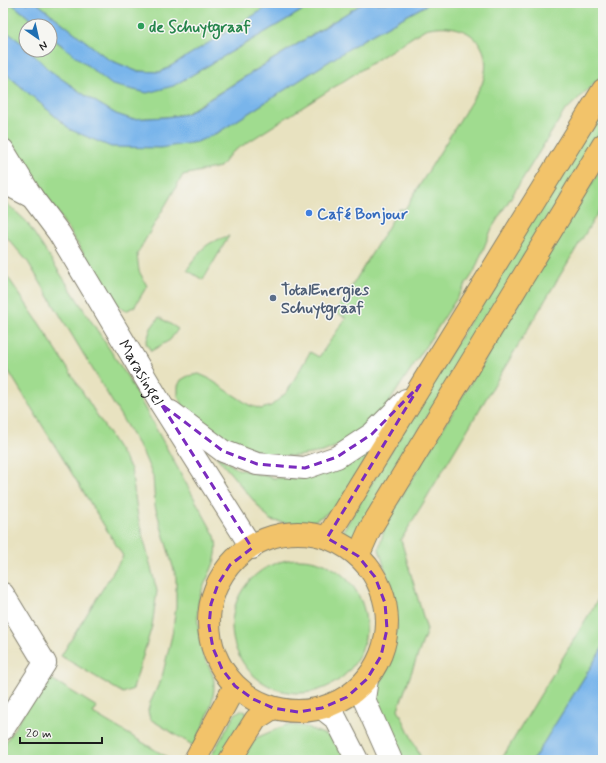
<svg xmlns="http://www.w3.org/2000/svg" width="606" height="763" font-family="Mynerve,sans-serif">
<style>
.green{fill:#a0dc8f;stroke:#5e7c56}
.water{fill:#79b5eb;stroke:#4a6884}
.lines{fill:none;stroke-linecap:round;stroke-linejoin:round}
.minor-casing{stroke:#827f6e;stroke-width:24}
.tertiary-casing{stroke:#827f6e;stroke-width:24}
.primary-casing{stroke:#827f6e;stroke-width:24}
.minor{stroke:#fff;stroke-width:22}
.tertiary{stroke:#fff;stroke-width:22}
.primary{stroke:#f2c36a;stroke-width:22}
.marked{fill:none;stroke:#7b2cbf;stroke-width:3;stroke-dasharray:8 5;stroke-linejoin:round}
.leisure-dot{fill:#2e9e5b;stroke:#f6f6f2;stroke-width:1.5}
.shop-dot{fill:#3f7fe0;stroke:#f6f6f2;stroke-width:1.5}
.service-dot{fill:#5c6f8a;stroke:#f6f6f2;stroke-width:1.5}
.labels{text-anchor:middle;stroke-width:3;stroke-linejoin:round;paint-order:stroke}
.leisure-label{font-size:16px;font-weight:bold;fill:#27864d;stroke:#f6f6f2;text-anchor:start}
.shop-label{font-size:16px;font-weight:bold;fill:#366cbe;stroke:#f6f6f2;text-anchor:start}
.service-label{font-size:16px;font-weight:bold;fill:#4e5e75;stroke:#f6f6f2;text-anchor:start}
.street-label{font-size:16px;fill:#1c1c1c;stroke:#f6f6f2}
</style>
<rect width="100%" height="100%" fill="#f6f6f2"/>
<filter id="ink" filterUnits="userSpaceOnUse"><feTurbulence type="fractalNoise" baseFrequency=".025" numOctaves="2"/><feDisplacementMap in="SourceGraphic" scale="8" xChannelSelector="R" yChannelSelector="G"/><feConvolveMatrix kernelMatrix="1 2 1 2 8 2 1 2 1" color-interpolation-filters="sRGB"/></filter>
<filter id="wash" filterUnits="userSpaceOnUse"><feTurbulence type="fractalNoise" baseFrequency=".012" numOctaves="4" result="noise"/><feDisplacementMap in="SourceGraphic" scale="16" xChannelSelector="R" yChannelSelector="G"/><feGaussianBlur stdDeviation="0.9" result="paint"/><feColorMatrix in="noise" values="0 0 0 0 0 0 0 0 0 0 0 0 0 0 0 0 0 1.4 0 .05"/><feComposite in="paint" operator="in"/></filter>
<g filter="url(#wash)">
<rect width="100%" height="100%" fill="#e8e2c0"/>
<g class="green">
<polygon points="3,3 11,3 39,26 26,26 26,47 3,29"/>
<polygon points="37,3 274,3 161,72 136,71 108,59"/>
<polygon points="315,3 363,3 185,114 166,117 131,119 116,114 86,96 49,70 29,50 50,50 50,36 62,46 173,86"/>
<path d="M430,3H603V71L599,79L564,112L492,228L474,272L375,424L344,443L323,452L297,456H268L227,444L187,413L178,396V386L181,380L188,376L199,374L208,378L249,405L261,409L271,406L287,392L310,352L319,357L346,318L336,312L399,209H405L482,84C497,42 463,19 425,29L231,153L220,167L183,175L137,254L139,271L147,286L135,306L126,311L117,305L15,147L3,134V71L71,130L197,142L219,132L364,39Z"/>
<polygon points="603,102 603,127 352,541 341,534"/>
<polygon points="603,165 603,204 401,540 427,630 398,709 422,760 401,760 380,720 376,693 388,665 397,627 391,590 379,549 386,522"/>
<path d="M3,200L26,221L127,376L215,536C223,564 199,582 198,608C197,619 199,644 203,654C206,663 214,673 214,682C215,705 203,726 194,746L150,719L148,711L150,703L162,677L172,635L176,607V577L155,506L153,476L143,453L28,262L3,233Z"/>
<path d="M229,236L203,280L187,270C201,249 204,243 229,236Z"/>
<polygon points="3,270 39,323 131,469 138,517 157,591 152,626 133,689 123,693 61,656 123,556 3,362"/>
<polygon points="159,317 178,329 170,340 151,351 146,343 151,328"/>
<polygon points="381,436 336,508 314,521 291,524 270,520 215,455 238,469 274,478 303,478"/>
<circle cx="299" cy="626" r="67"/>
<polygon points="603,591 603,647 533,760 501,760"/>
<polygon points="50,678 97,707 93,713 167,757 167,760 3,760 3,747 44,680"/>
<polygon points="241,710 246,712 247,716 221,760 211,756 236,713"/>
<polygon points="286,725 303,726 334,738 351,760 241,760 256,738"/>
</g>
<g class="water">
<polygon points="11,3 37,3 108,59 136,71 161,72 274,3 315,3 173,86 147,93 112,85 50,36 50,26 39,26"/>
<polygon points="363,3 430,3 364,39 219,132 197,142 160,148 111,147 71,130 3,71 3,29 23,44 26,50 29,50 49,70 86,96 116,114 131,119 166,117 186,114"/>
<polygon points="603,647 603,760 533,760"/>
</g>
</g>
<g filter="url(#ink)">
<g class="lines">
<g class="minor-casing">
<polyline id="minor" points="3,594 45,663 3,729"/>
</g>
<g class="tertiary-casing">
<g id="tertiary">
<path id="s1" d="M3,150L32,197L59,233L161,404L252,548"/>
<polyline points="3,182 32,197"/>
<polyline points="171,412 223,451 257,464 305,468 337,457 372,434 406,400"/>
<polyline points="367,679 364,699 391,760"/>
<polyline points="322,708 336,719 357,760"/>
</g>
</g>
<g class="primary-casing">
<g id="primary">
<circle cx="298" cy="622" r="89"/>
<polyline points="327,538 603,90"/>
<polyline points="358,556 370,529 603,145"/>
<polyline points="195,760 235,686"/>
<polyline points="230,760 256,719 273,708"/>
</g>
</g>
<use href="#minor" class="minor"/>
<use href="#tertiary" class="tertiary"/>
<use href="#primary" class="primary"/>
</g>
</g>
<path class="marked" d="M420,385L327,538L358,556L375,577L385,603L387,629L381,656L367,679L347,697L322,708L298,712L273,708L253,699L235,686L222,669L213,648L209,626L211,604L218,584L230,565L252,548L161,404L223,451L257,464L305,468L337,457L372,434Z"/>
<circle class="leisure-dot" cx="141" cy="26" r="4"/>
<circle class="shop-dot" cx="309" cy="213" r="4"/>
<circle class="service-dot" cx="273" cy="298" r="4"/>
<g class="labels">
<g class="leisure-label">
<text x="149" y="32">de Schuytgraaf</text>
</g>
<g class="shop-label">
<text x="317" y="219">Café Bonjour</text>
</g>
<g class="service-label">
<text x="281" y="295">TotalEnergies<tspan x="281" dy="18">Schuytgraaf</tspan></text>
</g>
<g class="street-label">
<text dy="6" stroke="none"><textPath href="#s1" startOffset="262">Marasingel</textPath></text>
</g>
</g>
<rect width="606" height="763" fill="none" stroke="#f6f6f2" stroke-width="16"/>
<g transform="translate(38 38) rotate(146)"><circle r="19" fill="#f6f6f2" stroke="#9f9f9c"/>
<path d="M0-3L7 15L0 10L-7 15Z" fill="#1f6fb2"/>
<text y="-6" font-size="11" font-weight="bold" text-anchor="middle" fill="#1c1c1c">N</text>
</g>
<path d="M20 737v6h82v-6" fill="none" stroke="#1c1c1c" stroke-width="2"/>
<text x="26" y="737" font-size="12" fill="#1c1c1c" stroke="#f6f6f2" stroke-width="3" paint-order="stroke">20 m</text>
</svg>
